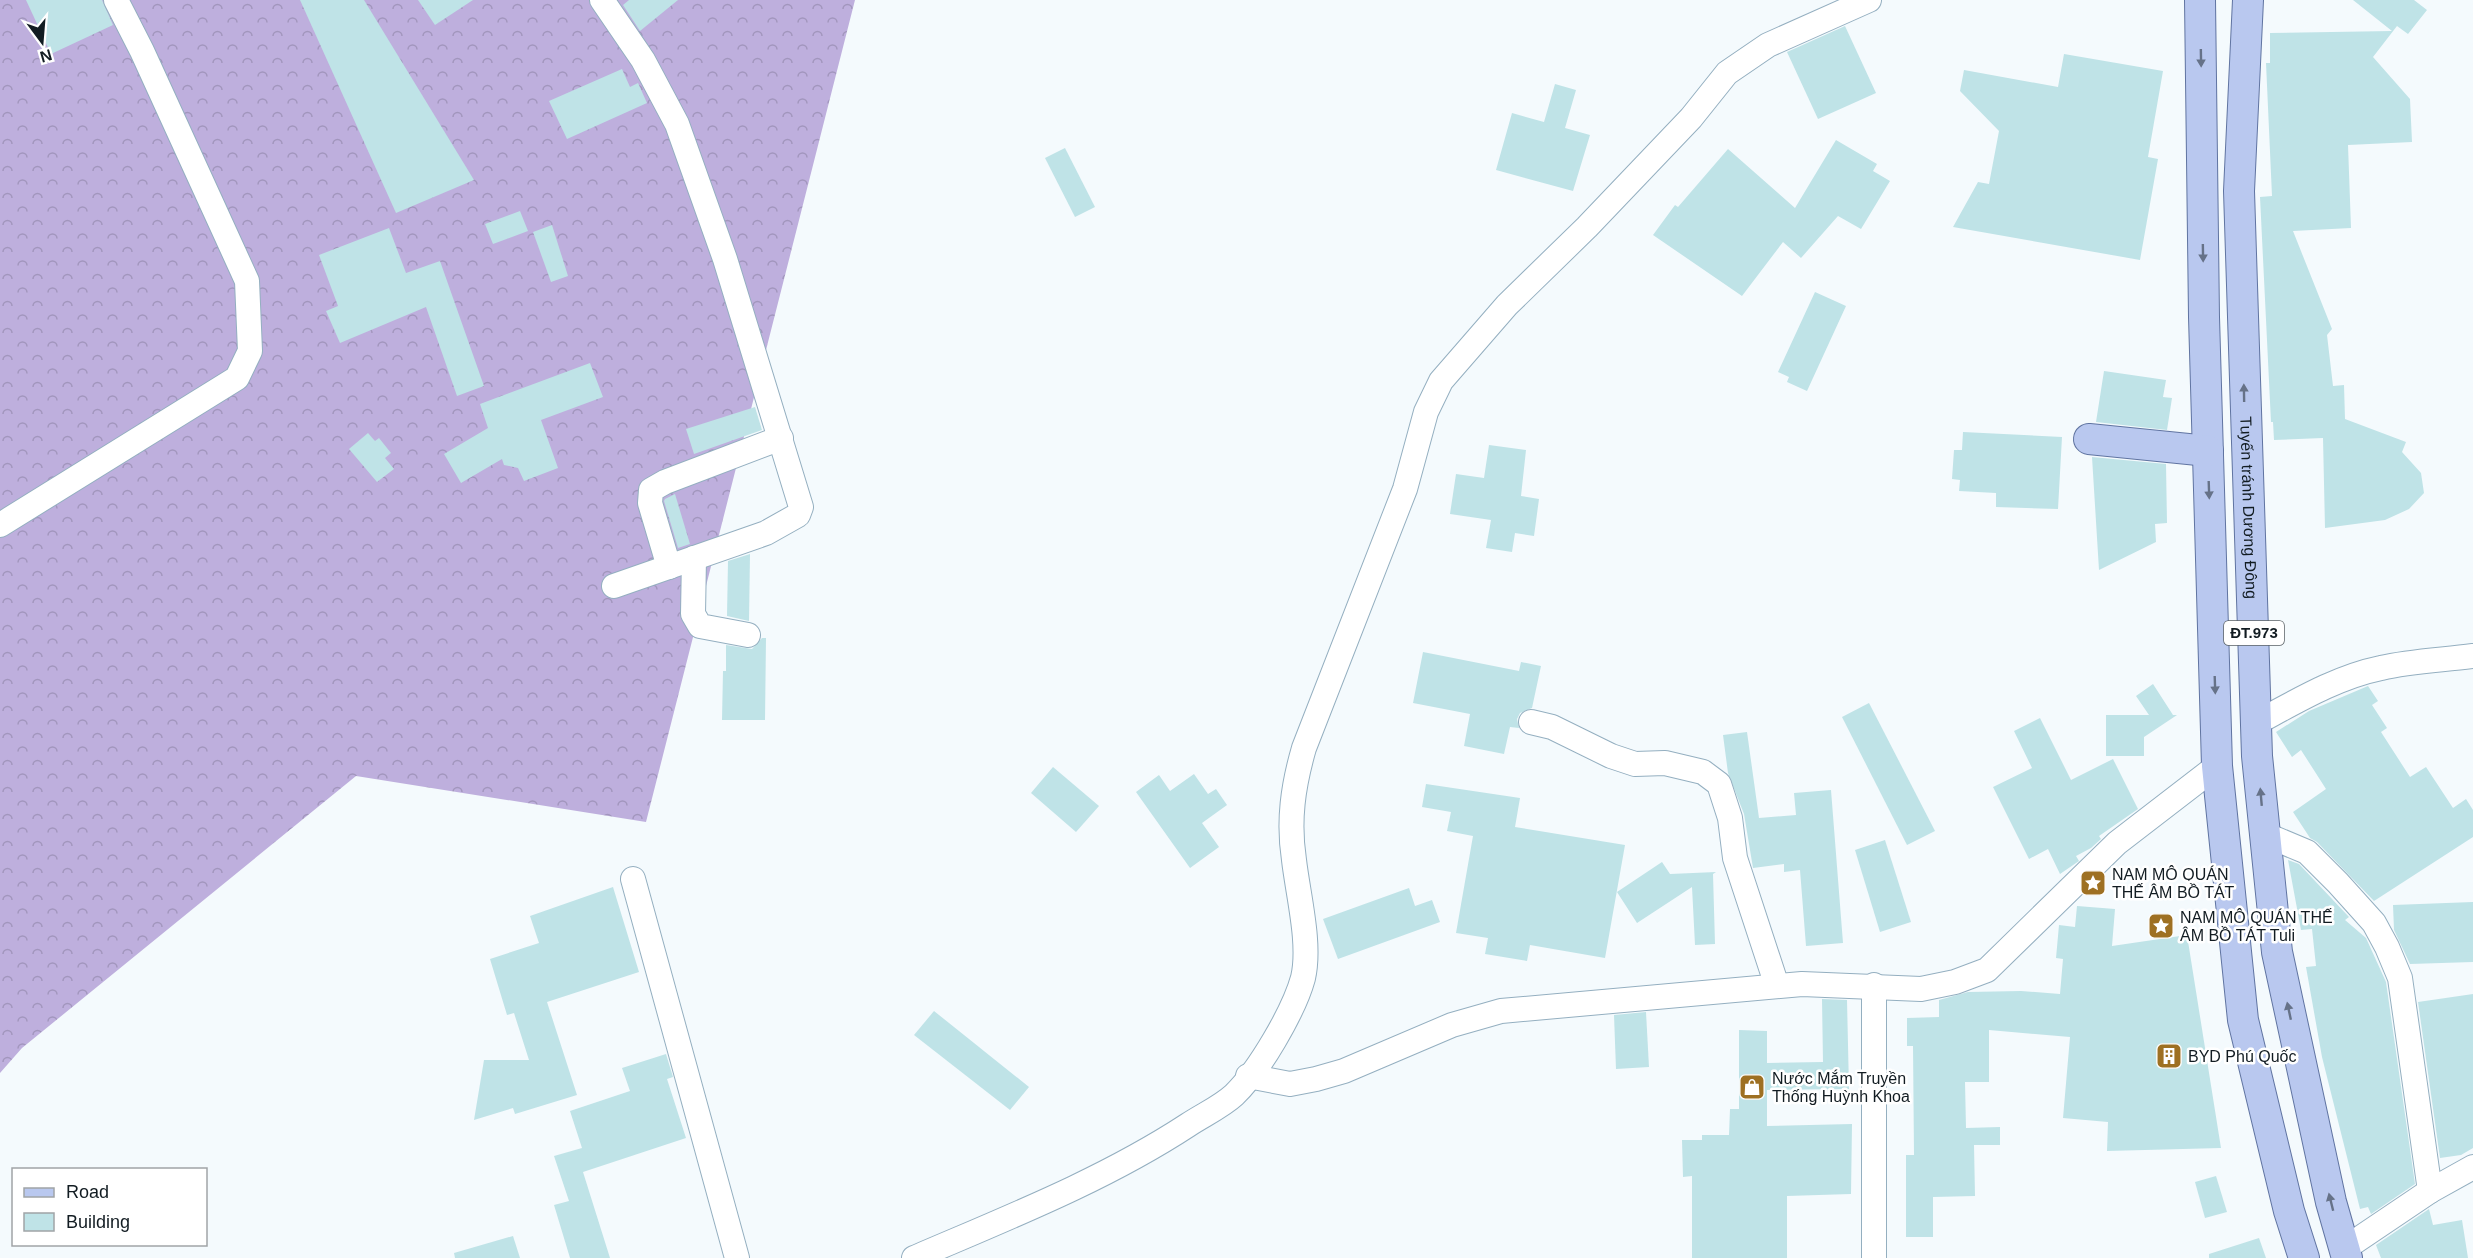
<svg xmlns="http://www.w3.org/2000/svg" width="2473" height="1258" font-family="Arial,sans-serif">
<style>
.forest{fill:url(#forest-crowns)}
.building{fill:#bfe3e7}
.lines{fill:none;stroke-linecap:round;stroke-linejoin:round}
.minor-casing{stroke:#94afc0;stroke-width:26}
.major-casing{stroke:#6074a1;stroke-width:32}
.minor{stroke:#fff;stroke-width:24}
.major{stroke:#b9c8ef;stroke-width:30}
.oneway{fill:#667288}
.labels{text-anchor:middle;stroke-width:5;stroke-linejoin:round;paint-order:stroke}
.shield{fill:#fff;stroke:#596064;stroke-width:1.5}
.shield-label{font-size:15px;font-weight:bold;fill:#121c22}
.street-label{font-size:16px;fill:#121c22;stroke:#fff}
.poi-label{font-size:16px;fill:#121c22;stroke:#fff;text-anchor:start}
</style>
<defs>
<pattern id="forest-crowns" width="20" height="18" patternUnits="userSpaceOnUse" patternTransform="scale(1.5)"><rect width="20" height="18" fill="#beafdd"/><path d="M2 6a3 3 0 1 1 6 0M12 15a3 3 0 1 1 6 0" fill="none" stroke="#a296bd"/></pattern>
</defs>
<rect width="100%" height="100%" fill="#f4fafd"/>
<polygon class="forest" points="0,0 855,0 646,822 356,776 22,1048 0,1073"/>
<g class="building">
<polygon points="26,0 102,0 113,25 51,54"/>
<polygon points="300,0 364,0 474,180 396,213"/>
<polygon points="418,0 473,0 435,25"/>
<polygon points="629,0 678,0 640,31 623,5"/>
<polygon points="2353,0 2414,0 2427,10 2408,34 2397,26 2373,57 2410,99 2412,142 2348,145 2351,228 2293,231 2332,329 2327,335 2333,386 2344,385 2345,419 2406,442 2402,452 2421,473 2424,493 2409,509 2385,520 2325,528 2323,438 2274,440 2273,422 2271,422 2260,197 2272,196 2266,63 2270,63 2270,33 2392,31"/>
<polygon points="1845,26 1876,93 1818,119 1787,52"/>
<polygon points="2064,54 2163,71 2148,157 2158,159 2140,260 1953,227 1978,182 1989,184 1999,131 1960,91 1964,70 2058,87"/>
<polygon points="622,69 630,87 638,83 647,103 567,139 549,101"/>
<polygon points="1555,84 1576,90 1565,128 1590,135 1573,191 1496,170 1512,113 1544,122"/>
<polygon points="1836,140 1877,164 1873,171 1890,181 1861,229 1838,216 1801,258 1783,242 1742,296 1653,235 1675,205 1678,207 1728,149 1795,208"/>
<polygon points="1065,148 1095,207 1075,217 1045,158"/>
<polygon points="520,211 528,231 493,244 485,224"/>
<polygon points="552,225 568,276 551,282 533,232"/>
<polygon points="389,228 406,273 440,261 484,386 457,396 426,307 340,343 326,311 338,306 319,255"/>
<polygon points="1815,292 1846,306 1807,391 1787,382 1789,377 1778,372"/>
<polygon points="590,363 603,397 541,420 558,468 524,481 518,468 504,465 502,459 461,483 444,454 488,428 480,404"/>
<polygon points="2104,371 2166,380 2163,397 2172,398 2167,430 2096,422"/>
<polygon points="755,407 762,430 694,454 686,429"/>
<polygon points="1963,432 2062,437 2058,509 1996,507 1996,493 1959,491 1960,480 1952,479 1954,450 1962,450"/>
<polygon points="368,433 375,441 379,438 391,453 385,458 394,469 377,482 349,449"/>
<polygon points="1489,445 1526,450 1521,496 1539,499 1534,536 1515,533 1512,552 1486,548 1491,520 1450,514 1456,474 1484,478"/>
<polygon points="2092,457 2166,464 2167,523 2155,524 2156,542 2099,570"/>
<polygon points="675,494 690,544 678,548 664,501 665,499"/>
<polygon points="750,554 749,621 727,616 728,561"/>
<polygon points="762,638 766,638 765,720 722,720 723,671 726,671 726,645 752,649"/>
<polygon points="1423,652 1519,671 1521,662 1541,666 1532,708 1520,713 1517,719 1519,728 1510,727 1504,754 1464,746 1470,714 1413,703"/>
<polygon points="2153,684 2173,715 2177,715 2144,737 2144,756 2106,756 2106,715 2149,715 2136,696"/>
<polygon points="2368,686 2378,701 2372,705 2387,728 2381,732 2410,777 2426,767 2453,808 2466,799 2473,810 2473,837 2374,901 2317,842 2310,838 2293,812 2326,789 2301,750 2292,757 2276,732 2309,711"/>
<polygon points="1869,703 1935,831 1907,845 1842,717"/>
<polygon points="2040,718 2071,780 2113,759 2138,809 2099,836 2101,839 2091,848 2076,856 2079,861 2060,874 2048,849 2029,859 1993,787 2032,768 2014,731"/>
<polygon points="1747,732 1759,818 1796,815 1794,793 1831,790 1843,943 1806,946 1800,870 1784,872 1784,864 1753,868 1744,814 1728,773 1723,735"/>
<polygon points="1053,767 1099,806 1076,832 1031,793"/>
<polygon points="1194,774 1208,794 1216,789 1227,805 1202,823 1219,847 1190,868 1136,792 1159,775 1170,791"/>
<polygon points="1426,784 1520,798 1515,827 1625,845 1605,958 1530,945 1527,961 1485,954 1488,938 1456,933 1473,836 1447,831 1451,812 1422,807"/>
<polygon points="1885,840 1911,922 1880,932 1855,850"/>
<polygon points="2288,860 2299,864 2349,917 2345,920 2366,938 2386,982 2415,1184 2371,1214 2368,1207 2360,1209 2322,1057 2306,967 2316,966 2312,929 2301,930"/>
<polygon points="1662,862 1670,874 1716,872 1713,874 1715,944 1695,945 1692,887 1637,923 1617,892"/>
<polygon points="613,887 639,972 547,1002 577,1095 515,1114 513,1108 474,1120 484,1060 529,1060 514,1013 507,1015 490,959 539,943 530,916"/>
<polygon points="1409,888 1415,906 1432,900 1440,922 1338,959 1323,919"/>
<polygon points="2473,902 2473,962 2410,964 2394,930 2393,905"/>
<polygon points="2077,906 2115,909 2112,946 2187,935 2221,1148 2107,1151 2108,1122 2063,1118 2070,1037 1989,1030 1989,1082 1965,1082 1966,1128 2000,1127 2000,1145 1974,1145 1975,1196 1933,1197 1933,1237 1906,1237 1906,1155 1914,1155 1913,1046 1907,1046 1907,1018 1939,1017 1939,1000 1968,992 2021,991 2060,994 2063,959 2056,958 2059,925 2075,927"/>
<polygon points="2473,994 2473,1148 2461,1155 2440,1158 2418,1002"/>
<polygon points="1822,999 1847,1000 1849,1089 1767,1090 1767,1126 1852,1124 1851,1194 1787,1196 1787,1258 1692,1258 1692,1176 1683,1177 1682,1140 1702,1140 1702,1135 1729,1135 1730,1109 1739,1109 1739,1030 1767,1031 1767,1063 1823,1062"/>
<polygon points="934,1011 1029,1087 1010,1110 914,1035"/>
<polygon points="1646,1012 1649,1067 1616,1069 1614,1015"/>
<polygon points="666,1054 673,1077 667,1079 686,1138 583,1172 610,1258 570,1258 554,1205 569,1201 554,1156 582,1148 570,1111 630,1091 622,1068"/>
<polygon points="2216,1176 2227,1212 2205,1218 2195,1182"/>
<polygon points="2429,1209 2433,1225 2462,1220 2468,1258 2381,1258 2376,1245"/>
<polygon points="513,1236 520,1258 455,1258 454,1253"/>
<polygon points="2259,1238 2266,1258 2209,1258 2209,1254"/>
</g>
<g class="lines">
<g class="minor-casing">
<g id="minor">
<polyline points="602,0 643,60 677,124 725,259 801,507 798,515 766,533 614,586"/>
<polyline points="0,525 237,378 250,351 247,281 142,51 116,0"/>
<polyline points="694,558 693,614 700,626 748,635"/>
<polyline points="669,567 650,503 651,490 665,482 781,438"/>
<polyline points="1531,722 1552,727 1611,756 1635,764 1665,763 1703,772 1719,784 1730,818 1735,858 1777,986"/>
<path d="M2258,722C2297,701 2337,677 2381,668C2411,661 2443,660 2473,656"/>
<polyline points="2264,834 2307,852 2338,883 2374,923 2387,947 2400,978 2430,1191"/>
<polyline points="633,879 737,1258"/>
<polyline points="1248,1076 1290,1084 1316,1079 1344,1071 1452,1025 1501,1011 1802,984 1921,989 1955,982 1987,970 2117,843 2217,766"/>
<polyline points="2344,1249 2430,1191 2473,1167"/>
<path d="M914,1258C1007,1218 1104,1180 1188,1125C1203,1115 1221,1107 1234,1095C1259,1071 1294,1011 1303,978C1311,944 1298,895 1294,860C1288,821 1293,786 1304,748L1405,489L1426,412L1441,381L1507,305L1587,227L1691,118L1727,73L1768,45L1869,0"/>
<polyline points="1874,1258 1874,985"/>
</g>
</g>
<g class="major-casing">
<g id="major">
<polyline points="2200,0 2204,317 2217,766 2243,1020 2289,1211 2304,1258"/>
<path id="s1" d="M2248,0L2239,191L2257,756L2277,952L2331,1202L2347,1258"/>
<polyline points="2089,439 2208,451"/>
</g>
</g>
<use href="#minor" class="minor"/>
<use href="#major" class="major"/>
</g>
<defs><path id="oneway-solid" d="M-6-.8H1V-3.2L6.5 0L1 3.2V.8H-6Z" transform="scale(1.5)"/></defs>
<g class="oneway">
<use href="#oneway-solid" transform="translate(2201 58) rotate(89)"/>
<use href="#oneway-solid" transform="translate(2203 253) rotate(89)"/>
<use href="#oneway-solid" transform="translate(2244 393) rotate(-91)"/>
<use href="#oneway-solid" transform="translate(2209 490) rotate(88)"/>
<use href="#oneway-solid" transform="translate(2215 685) rotate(88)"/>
<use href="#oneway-solid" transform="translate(2261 797) rotate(-95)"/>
<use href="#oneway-solid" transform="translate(2289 1011) rotate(-102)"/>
<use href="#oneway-solid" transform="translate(2331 1202) rotate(-104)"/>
</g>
<defs>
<g id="sight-square" transform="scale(1.35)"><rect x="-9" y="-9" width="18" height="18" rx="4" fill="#9e7022" stroke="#fff"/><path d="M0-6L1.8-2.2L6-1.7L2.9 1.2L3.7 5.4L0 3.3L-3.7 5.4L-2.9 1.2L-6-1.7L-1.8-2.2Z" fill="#fff"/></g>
<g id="building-square" transform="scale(1.35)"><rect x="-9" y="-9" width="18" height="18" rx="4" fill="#9e7022" stroke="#fff"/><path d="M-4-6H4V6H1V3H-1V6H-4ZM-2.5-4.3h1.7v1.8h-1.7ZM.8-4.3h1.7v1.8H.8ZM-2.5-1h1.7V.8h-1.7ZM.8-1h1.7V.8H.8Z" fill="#fff"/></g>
<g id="shop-square" transform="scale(1.35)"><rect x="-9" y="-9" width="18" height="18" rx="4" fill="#9e7022" stroke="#fff"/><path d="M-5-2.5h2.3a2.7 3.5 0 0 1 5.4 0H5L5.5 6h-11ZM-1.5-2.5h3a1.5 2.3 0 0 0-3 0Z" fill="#fff"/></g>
</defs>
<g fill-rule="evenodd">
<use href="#sight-square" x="2093" y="883"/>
<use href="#sight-square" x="2161" y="926"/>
<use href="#building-square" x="2169" y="1056"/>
<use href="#shop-square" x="1752" y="1087"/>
</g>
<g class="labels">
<rect class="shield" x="2224" y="621" width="60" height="24" rx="4.5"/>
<g class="shield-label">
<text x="2254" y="638">ĐT.973</text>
</g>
<g class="street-label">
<text dy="6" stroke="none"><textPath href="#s1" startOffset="508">Tuyến tránh Dương Đông</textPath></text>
</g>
<g class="poi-label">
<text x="2112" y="880">NAM MÔ QUÁN<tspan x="2112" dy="18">THẾ ÂM BỒ TÁT</tspan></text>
<text x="2180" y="923">NAM MÔ QUÁN THẾ<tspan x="2180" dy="18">ÂM BỒ TÁT Tuli</tspan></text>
<text x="2188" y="1062">BYD Phú Quốc</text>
<text x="1772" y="1084">Nước Mắm Truyền<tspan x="1772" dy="18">Thống Huỳnh Khoa</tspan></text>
</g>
</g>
<rect x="12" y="1168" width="195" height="78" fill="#ffffff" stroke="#a0a4a7" stroke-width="1.5"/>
<rect x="24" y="1188" width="30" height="9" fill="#b9c8ef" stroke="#a0a4a7" stroke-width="1.5"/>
<text x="66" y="1198" font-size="18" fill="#121c22">Road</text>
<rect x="24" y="1213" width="30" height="18" fill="#bfe3e7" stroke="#a0a4a7" stroke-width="1.5"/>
<text x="66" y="1228" font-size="18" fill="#121c22">Building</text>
<g transform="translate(42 42) rotate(164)" stroke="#ffffff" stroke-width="4.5" paint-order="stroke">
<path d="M0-4.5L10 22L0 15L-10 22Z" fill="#121c22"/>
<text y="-9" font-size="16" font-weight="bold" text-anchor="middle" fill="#121c22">N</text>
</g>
</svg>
